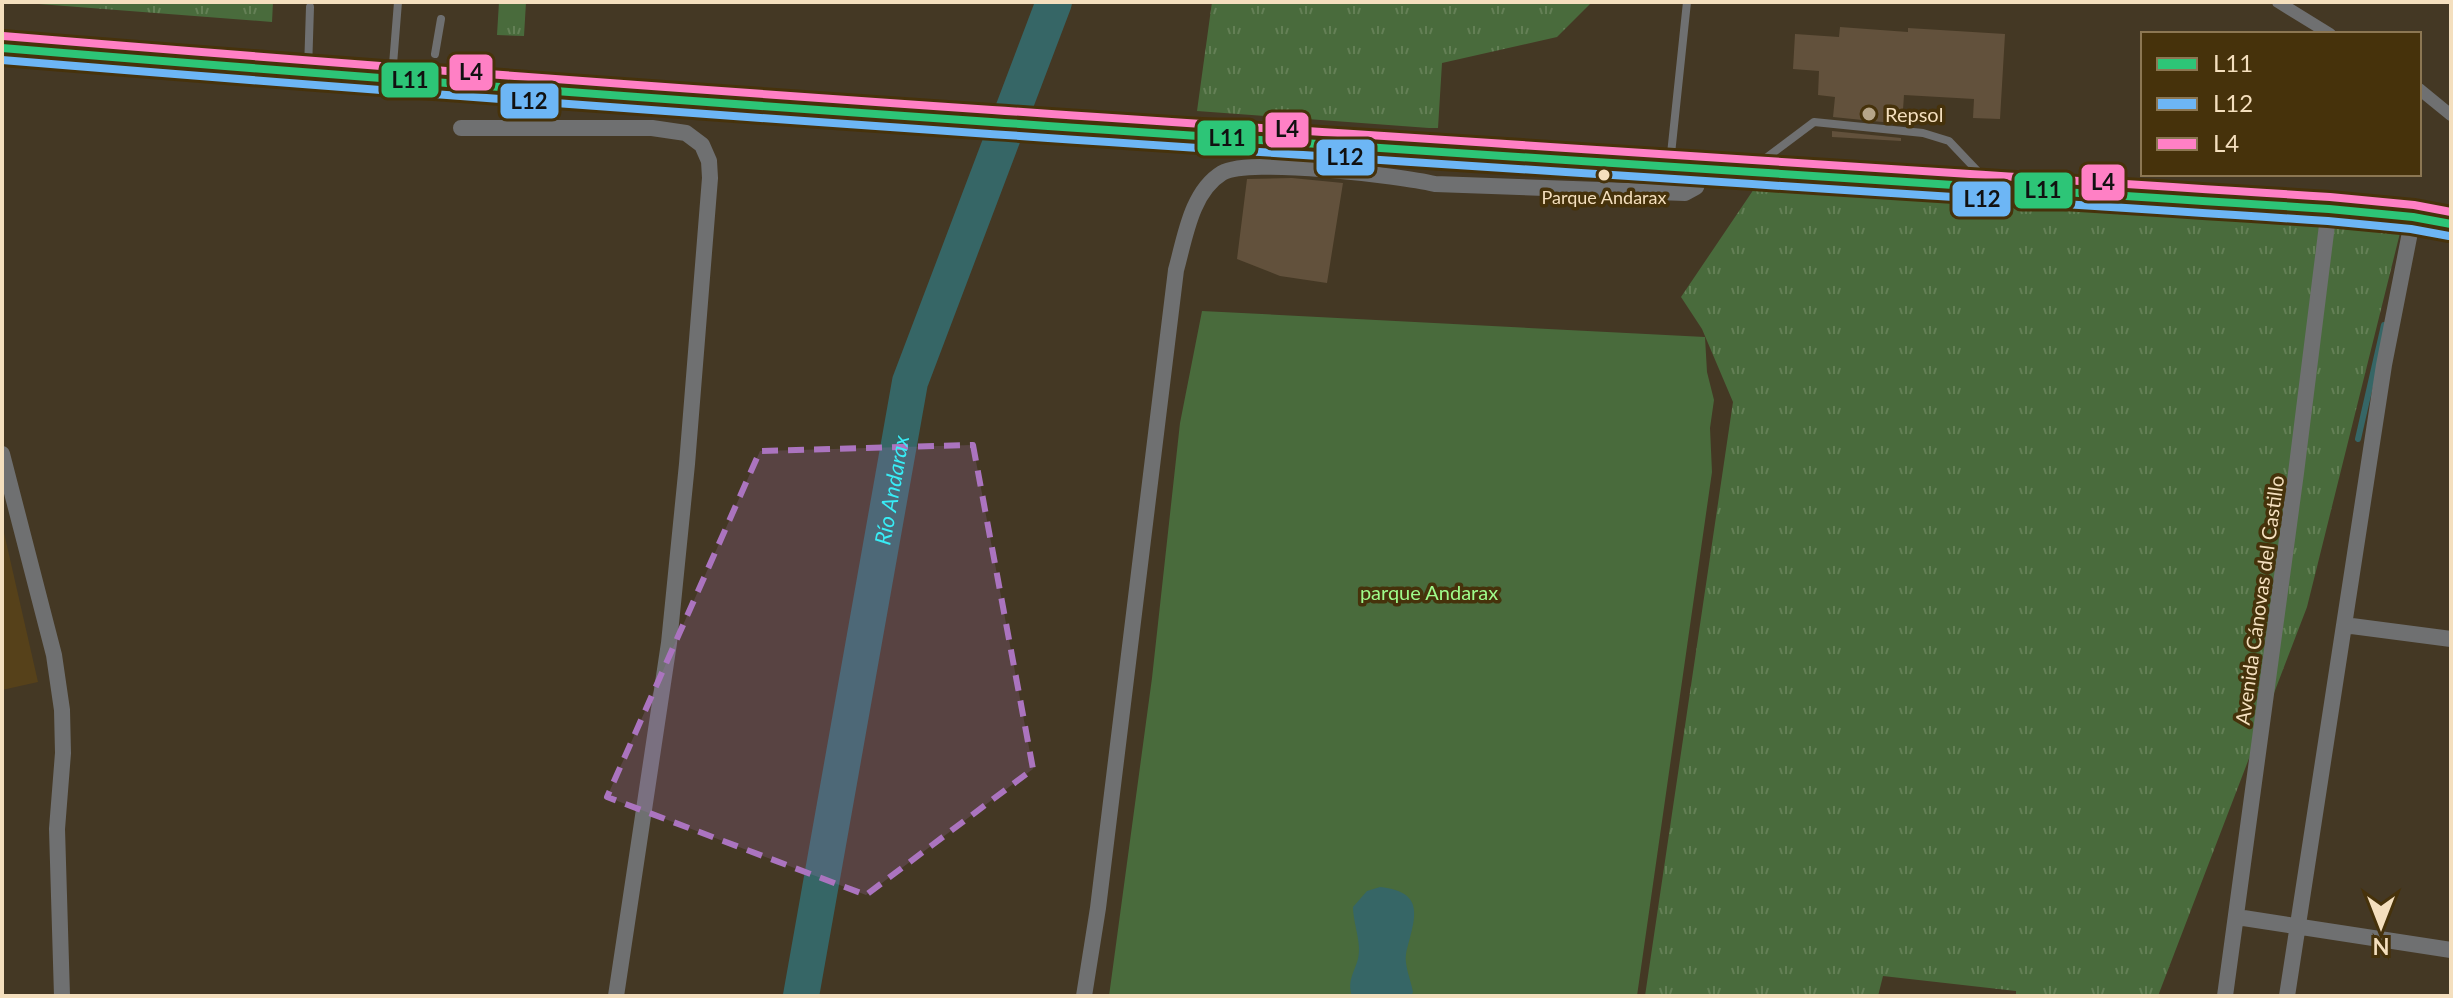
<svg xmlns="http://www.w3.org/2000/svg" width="2453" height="998" font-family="Lato,sans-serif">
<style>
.built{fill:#56411a}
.grass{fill:url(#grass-tufts)}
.green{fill:#496b3c}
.water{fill:#366666}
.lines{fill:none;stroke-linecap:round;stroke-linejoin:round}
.stream{stroke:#366666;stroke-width:6}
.river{stroke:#366666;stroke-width:36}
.building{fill:#62513c}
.service{stroke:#6f7071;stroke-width:8}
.pedestrian{stroke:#6f7071;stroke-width:12}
.minor{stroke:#6f7071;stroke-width:16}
.secondary{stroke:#727170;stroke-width:24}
.bus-1-casing{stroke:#46320b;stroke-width:14}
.bus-2-casing{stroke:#46320b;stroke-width:14}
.bus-3-casing{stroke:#46320b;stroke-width:14}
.bus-1{stroke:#2dc577;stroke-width:8}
.bus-2{stroke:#6db6f5;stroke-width:8}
.bus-3{stroke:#ff80c5;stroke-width:8}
.marked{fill:#ab74bf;fill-opacity:0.2;stroke:#ab74bf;stroke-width:6;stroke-dasharray:16 10;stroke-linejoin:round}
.poi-dot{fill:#b6a588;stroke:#46320b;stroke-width:3}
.bus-dot{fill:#f4dfbe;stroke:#46320b;stroke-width:3}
.labels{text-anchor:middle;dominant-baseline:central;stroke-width:7;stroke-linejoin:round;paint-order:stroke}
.bus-label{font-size:18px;fill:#f4dfbe;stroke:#46320b}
.poi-label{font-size:20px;fill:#f4dfbe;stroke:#46320b;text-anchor:start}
.park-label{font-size:20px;fill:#9ffb8a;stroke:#46320b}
.street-label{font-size:20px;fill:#f4dfbe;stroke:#46320b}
.water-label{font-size:22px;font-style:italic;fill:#38edf6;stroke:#46320b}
.line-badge{stroke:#46320b;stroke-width:3}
.pale-badge-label{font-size:22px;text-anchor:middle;font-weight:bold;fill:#111}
</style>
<defs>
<pattern id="grass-tufts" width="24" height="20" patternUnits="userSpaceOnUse" patternTransform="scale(2)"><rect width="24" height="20" fill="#496b3c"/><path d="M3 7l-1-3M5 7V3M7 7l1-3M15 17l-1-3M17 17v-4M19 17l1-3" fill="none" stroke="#648056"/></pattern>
</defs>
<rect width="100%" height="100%" fill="#443824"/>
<path class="built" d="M2 524 38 682 2 690Z"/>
<path class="grass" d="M13 2H273L272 22Z
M499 2H526L524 36 497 35Z
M1212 2H1592L1557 37 1442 63 1438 128H1429L1197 111Z
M1758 183 2401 229 2307 607 2158 996H2016V991L1883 976 1878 996H1645L1733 402 1702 329 1681 297Z"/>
<path class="green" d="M1202 311 1705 337 1707 372 1714 400 1710 428 1712 472 1637 996H1109L1152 678 1180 423Z"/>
<path class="water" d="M1380 887C1428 892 1414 920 1406 954 1404 964 1411 981 1413 992L1411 996H1352C1347 981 1354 973 1358 959 1362 943 1353 923 1353 907L1367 891Z"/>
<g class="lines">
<path class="stream" d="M2358 439 2384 325"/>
<path class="river" id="s1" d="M801 996 910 382 1054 2"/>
</g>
<path class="building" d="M1840 27 1908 32V28L2005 34 2000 119 1973 118 1974 99 1904 95 1902 124 1833 117 1835 97 1818 95 1819 71 1793 69 1795 34 1839 37Z
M1832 131 1901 138V141L1832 137Z
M1292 178 1343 183 1327 283 1280 276 1237 259 1247 179Z"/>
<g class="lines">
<path class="service" d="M435 54 441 19
M308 70 310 7
M392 77 398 2
M1677 162 1671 154 1687 2
M1754 167 1814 122 1923 133 1949 141 1986 180"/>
<path class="pedestrian" d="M2278 2 2330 34
M2419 89 2451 115"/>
<path class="minor" d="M461 128H652L686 133 702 145 709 161 710 178 687 464 669 643 616 996
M2 454 54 655 62 710 63 753 57 829 62 996
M2344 625 2451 639
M2237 917 2451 950
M1084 996 1098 908 1176 270C1185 238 1191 192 1222 173 1249 157 1400 176 1435 184L1685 193 1696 187 1702 170
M2225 996 2296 473 2329 209
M2287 996 2384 365 2413 217"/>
<path class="secondary" d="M2 48 424 83 1171 135 2329 209 2413 217 2451 224"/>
<defs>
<path id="bus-1" d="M2 48C777 112 1553 159 2329 209L2413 217 2451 224"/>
<path id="bus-2" d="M2 60C777 124 1552 171 2328 221L2411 229 2449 236"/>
<path id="bus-3" d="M3 36C778 100 1554 147 2330 197L2414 205 2451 212"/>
</defs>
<use href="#bus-1" class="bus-1-casing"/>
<use href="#bus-2" class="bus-2-casing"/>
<use href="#bus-3" class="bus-3-casing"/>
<use href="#bus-1" class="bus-1"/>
<use href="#bus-2" class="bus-2"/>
<use href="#bus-3" class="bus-3"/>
</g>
<path class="marked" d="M973 445 1033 769 866 895 607 797 760 451Z"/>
<circle class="poi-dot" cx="1869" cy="114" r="8"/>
<circle class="bus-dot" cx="1604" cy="175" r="7"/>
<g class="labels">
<g class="bus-label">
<text x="1604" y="197">Parque Andarax</text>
</g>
<g class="poi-label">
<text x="1885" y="114">Repsol</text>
</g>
<g class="park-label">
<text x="1429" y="592">parque Andarax</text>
</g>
<g class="street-label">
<text transform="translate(2259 600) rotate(-82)">Avenida Cánovas del Castillo</text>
</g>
<g class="water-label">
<text stroke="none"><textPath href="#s1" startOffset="514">Río Andarax</textPath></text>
</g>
</g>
<g class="line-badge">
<rect x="448" y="53" width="46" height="39" rx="8" fill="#ff80c5"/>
<rect x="380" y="61" width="60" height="38" rx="8" fill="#2dc577"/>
<rect x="499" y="82" width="61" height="38" rx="8" fill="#6db6f5"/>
<rect x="1264" y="111" width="46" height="38" rx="8" fill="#ff80c5"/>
<rect x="1196" y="119" width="61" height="38" rx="8" fill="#2dc577"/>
<rect x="1315" y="138" width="61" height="39" rx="8" fill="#6db6f5"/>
<rect x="2080" y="163" width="46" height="39" rx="8" fill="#ff80c5"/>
<rect x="2013" y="171" width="61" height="39" rx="8" fill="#2dc577"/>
<rect x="1951" y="180" width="61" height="38" rx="8" fill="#6db6f5"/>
</g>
<g class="pale-badge-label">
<text x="471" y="80">L4</text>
<text x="410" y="88">L11</text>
<text x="529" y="109">L12</text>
<text x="1287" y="137">L4</text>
<text x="1227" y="146">L11</text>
<text x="1345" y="165">L12</text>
<text x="2103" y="190">L4</text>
<text x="2043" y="198">L11</text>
<text x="1982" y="207">L12</text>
</g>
<rect width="2453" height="998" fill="none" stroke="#f4dfbe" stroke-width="8"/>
<rect x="2141" y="32" width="280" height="144" fill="#46320b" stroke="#8c7753" stroke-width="2"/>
<rect x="2157" y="58" width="40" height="12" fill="#2dc577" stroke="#8c7753" stroke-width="2"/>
<text x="2213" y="72" font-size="24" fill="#f4dfbe">L11</text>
<rect x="2157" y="98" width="40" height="12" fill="#6db6f5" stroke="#8c7753" stroke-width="2"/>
<text x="2213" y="112" font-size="24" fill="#f4dfbe">L12</text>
<rect x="2157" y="138" width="40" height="12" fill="#ff80c5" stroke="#8c7753" stroke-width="2"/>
<text x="2213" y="152" font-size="24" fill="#f4dfbe">L4</text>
<g transform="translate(2381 926) rotate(180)" stroke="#46320b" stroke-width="6" paint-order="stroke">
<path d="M0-6L14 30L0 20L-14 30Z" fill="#f4dfbe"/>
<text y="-12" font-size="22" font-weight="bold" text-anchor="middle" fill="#f4dfbe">N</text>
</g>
</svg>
